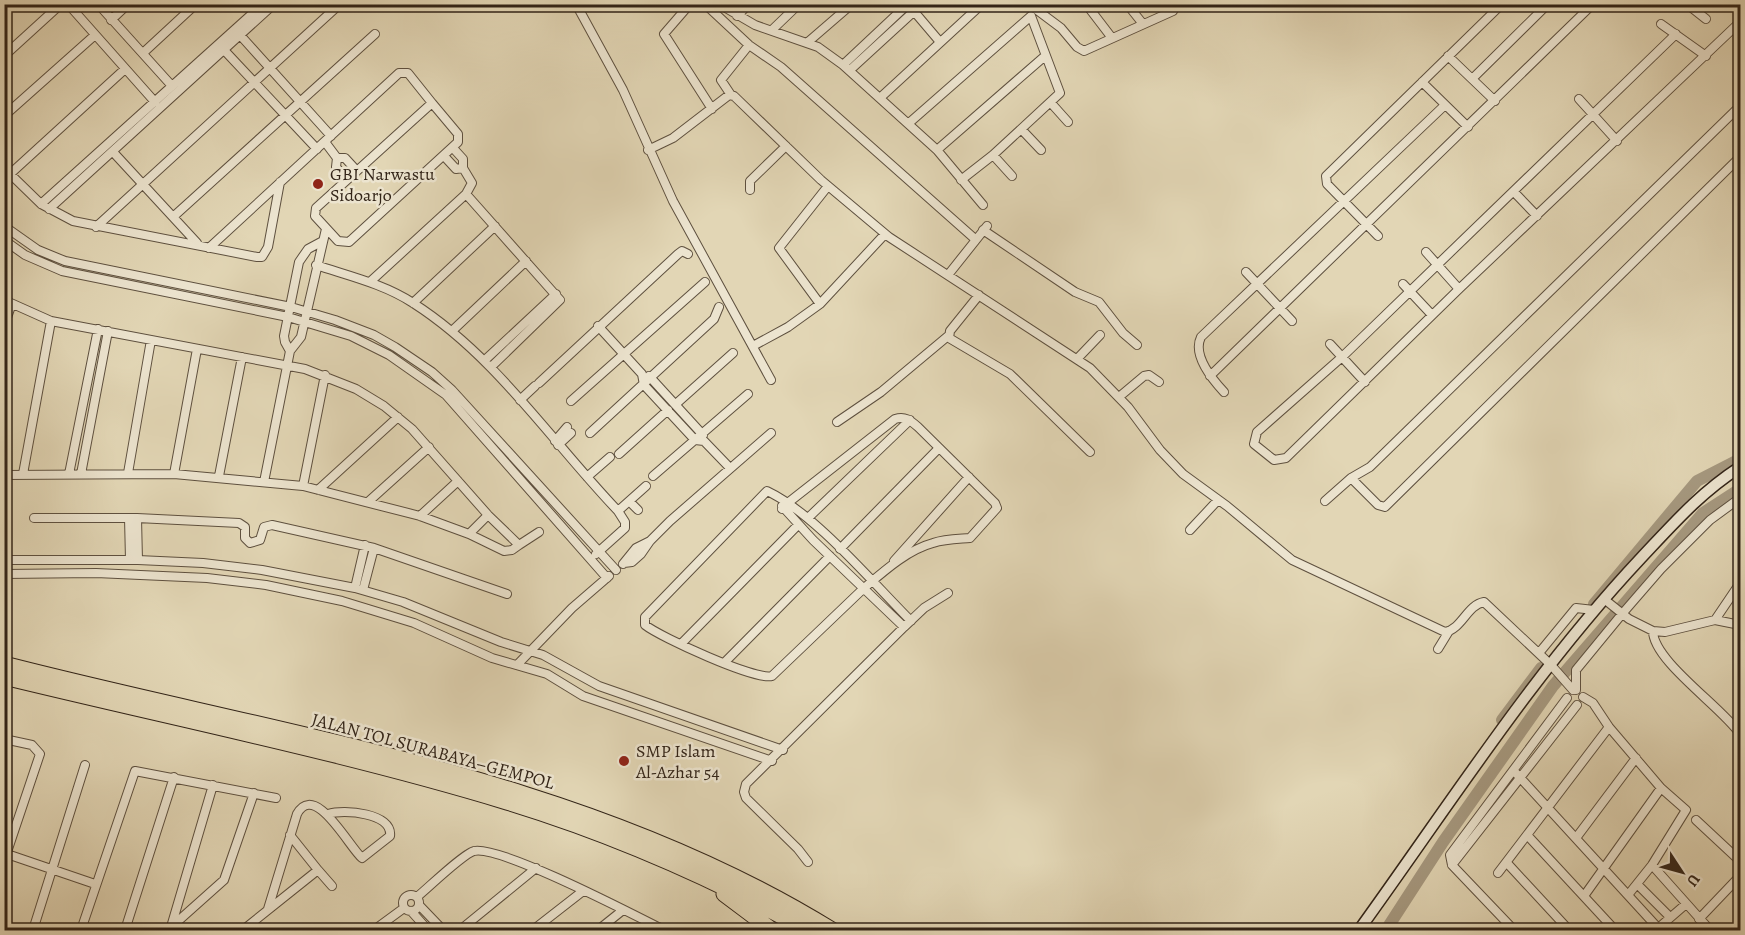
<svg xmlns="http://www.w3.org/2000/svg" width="1745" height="935" font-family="Alegreya,serif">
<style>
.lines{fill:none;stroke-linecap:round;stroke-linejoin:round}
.river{stroke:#a69980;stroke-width:12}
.street-casing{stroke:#5e503f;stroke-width:10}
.secondary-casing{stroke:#322418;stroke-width:13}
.highway-casing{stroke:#322418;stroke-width:17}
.street{stroke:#ece4cf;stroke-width:8}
.secondary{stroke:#ece4cf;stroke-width:10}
.highway{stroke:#e2d6b5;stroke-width:15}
.poi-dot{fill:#8f2418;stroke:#ece4cf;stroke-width:2}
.labels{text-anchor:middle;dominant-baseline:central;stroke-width:5;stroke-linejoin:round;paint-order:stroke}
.poi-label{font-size:18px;fill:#322418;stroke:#ece4cf;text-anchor:start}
.street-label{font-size:18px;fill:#322418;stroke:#ece4cf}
</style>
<rect width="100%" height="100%" fill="#e2d6b5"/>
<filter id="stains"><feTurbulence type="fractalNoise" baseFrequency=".00333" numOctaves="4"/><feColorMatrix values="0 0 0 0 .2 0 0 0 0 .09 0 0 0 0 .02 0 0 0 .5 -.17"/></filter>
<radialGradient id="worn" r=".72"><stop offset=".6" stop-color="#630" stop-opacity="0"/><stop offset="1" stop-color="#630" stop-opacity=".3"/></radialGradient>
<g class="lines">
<path class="river" d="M1594 604 1697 481 1740 459
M1502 720 1541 668
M1386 930 1443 842 1553 686 1703 513 1740 489"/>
<defs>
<path id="street" d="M68 4 155 102
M98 4 172 86
M576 4 623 90 673 201 771 380
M690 4 664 34 712 109
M705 4 749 45 781 67 975 239
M719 4 755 25 818 47 843 65 937 150 983 205
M1029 4 1061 28 1077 47 1084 51 1173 11 1177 4
M1086 4 1112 38
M1127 4 1143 24
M1687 4 1706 19
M912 9 940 42
M737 16 749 4
M111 20 128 4
M1661 24 1706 56
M773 29 799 4
M1676 34 1342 357 1257 432 1254 444 1274 460 1286 458 1459 289 1740 22
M240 35 331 136
M808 42 852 4
M224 50 317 149
M143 53 196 4
M4 56 61 4
M1448 56 1495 101
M843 65 908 4
M850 70 922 4
M1472 79 1548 4
M1422 82 1468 127
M731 95 721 80 749 45
M881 97 982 4
M1579 99 1617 141
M432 103 458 134V142L349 242 338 241 315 216 316 208Z
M1051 103 1068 122
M4 116 95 35
M909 123 1031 16 1060 93 993 155 961 180
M1022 130 1041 150
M325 142 337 158
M648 150 673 138 729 95 734 96 821 180 889 237 1090 368 1128 407 1160 450 1183 474 1227 506 1292 560 1445 632C1462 629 1467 605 1484 602L1551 665 1573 690
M937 150 1045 56
M113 152 197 243
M993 155 1012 176
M444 156 456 169 463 168V159L453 148
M4 168 41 204 73 221 257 257H262L268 247 280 182
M10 174 125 69
M346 179 336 167 337 158H345L356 170
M750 190V181L786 146
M1514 192 1537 216
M466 194 560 300 491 367
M41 204 263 4
M49 209 274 4
M173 217 375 34
M4 226 38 250 65 261 291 307 335 320 374 335 395 347 432 372 452 390 616 570
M96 227 340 4
M983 230 1075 292 1099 302 1123 333 1137 345
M1378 236 1327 184 1326 176 1502 4
M4 240 25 255 62 271 288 317 351 336 389 355 446 395 607 578
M321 242 308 249 299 262 284 336 285 342 290 351 301 337 326 229
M209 248 399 73H408L432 103
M1426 252 1459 289
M316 265C349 276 384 284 413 303 496 356 551 441 618 511L646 486
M1246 272 1292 321
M948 275 987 226
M371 281 466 194 472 183 463 168
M1403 284 1432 315
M979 295 950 331 949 338 1010 374 1090 452
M4 300 51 321 305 369 356 389 384 406 412 429 488 515 519 545 512 550 504 551 469 534 420 516 303 486 174 474 4 475
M413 303 495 226
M820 304 779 248 828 186
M4 326 11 306
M598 326 642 374 644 385 695 440 704 441 730 468
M452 331 526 261
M1330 344 1365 382
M753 346 788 327 820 304 885 234
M1077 359 1100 335
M485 360 556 294
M649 376 703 435
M1210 376 1593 4
M539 383 678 254 682 251 688 254
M1224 392C1212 379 1192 355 1201 337L1445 105
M1119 397 1144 376 1149 375 1159 382
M520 400 535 386
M571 401 705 282
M677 403 733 353
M837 422 881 392 948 336
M590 433 714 319 719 307
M555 441 567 427
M558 445 571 433
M619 454 668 410
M128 473 151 340
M23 474 51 321
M69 474 98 329
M81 474 108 331
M174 474 197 349
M219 476 242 357
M653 476 748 394
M587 477 610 457
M1351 478 1378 505 1385 507 1740 157
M264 482 290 351
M303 486 325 375
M318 490 398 417
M1325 501 1351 478 1370 467 1740 106
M368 502 429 447
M630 502 638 510
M782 506 813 540 904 627
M782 509 789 502 895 419C905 416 910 420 918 427L995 503 997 508 970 538C958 539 945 539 933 543 907 550 883 572 863 589L772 676C756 681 660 637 645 625V617L767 491C814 513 872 582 911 621
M420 516 458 481
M34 518H137L239 523 245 527V538L250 543 260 540 264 527 272 525 374 548 507 594
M129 518 130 560
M137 518 138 560
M808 518 910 420
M1190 530 1218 500
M469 534 488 515
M519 545 539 532
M840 549 939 448
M596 554 625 528V522L618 511
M4 560H138L203 563 262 570 355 588 403 602 501 642 543 655 599 686 783 750
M894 561 969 477
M624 563 632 562 641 554 650 541 670 521 771 433
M623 564 636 548 650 541
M4 574 96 573 207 578 266 585 342 601 414 623 492 658 547 674 583 696 772 761
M355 588 365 545
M363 590 374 548
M1604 599 1629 619 1653 631 1665 632 1715 620 1740 625
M1715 620 1740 583
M1653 631C1653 661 1723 708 1740 734
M681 644 798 525
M1438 649 1449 631
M1539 653 1576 608 1594 610
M724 663 830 556
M517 665 572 608 609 576
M1576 690V670L1622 614 1661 569 1710 520 1740 498
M1583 697 1593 703 1609 727 1661 788 1686 810 1652 865 1628 895
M4 739 32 745 40 754 4 861
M1514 771 1658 928
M1696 820 1740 861
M1528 836 1615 930
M1576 838 1636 758
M7 854 95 884
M808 862 798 849 746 798 744 792 746 784 904 627 924 608 948 593
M1507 863 1569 930
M1452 865 1577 705
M1652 865 1710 930
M318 870 332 886
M1498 873 1609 727
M1637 884 1670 917
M403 903a8 8 0 1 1 16 0a8 8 0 1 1-16 0Z
M1584 896 1661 788
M417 897C428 888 463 854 474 851 500 845 634 915 664 930
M419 905 443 930
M268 909 297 814C315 781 349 847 362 858L390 836C393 813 344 809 328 814
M411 911 428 930
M1699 919 1740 876
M171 927 213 785
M33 930 85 765
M81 930 135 771 276 798
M125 930 174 777
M168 930 224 880 254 793
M243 930 318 870 290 835
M374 930 404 908
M460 930 536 868
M533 930 583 891
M598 930 623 910
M1514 930 1452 865 1450 855 1567 698
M1656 930 1686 904"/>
<path id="secondary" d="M1359 930C1450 804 1534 672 1641 558 1674 523 1700 493 1740 467"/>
<path id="highway" d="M4 664C283 736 583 776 832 930
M4 677C172 718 342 752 507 802 612 834 712 878 807 930
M724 894 772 930"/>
</defs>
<use href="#street" class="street-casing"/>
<use href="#secondary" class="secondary-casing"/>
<use href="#highway" class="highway-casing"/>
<use href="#street" class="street"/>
<use href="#secondary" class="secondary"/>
<use href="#highway" class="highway"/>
</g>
<g class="poi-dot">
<circle cx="318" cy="184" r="6"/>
<circle cx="624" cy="761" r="6"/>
</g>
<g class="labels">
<g class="poi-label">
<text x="330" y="174">GBI Narwastu<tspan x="330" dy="21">Sidoarjo</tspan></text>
<text x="636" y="751">SMP Islam<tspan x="636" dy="21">Al-Azhar 54</tspan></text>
</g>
<g class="street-label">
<text transform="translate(433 751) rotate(15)">JALAN TOL SURABAYA–GEMPOL</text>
</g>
</g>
<rect width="1745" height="935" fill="none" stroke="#e2d6b5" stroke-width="24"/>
<rect x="6" y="6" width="1733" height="923" fill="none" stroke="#322418" stroke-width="3"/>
<rect x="12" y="12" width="1721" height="911" fill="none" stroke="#322418" stroke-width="1.5"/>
<g transform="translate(1682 872) rotate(126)" stroke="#ece4cf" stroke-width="4.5" paint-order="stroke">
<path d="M0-4.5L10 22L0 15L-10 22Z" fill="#322418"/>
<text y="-9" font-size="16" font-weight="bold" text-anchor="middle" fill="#322418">U</text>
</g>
<rect width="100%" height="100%" filter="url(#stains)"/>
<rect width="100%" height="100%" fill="url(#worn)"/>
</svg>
